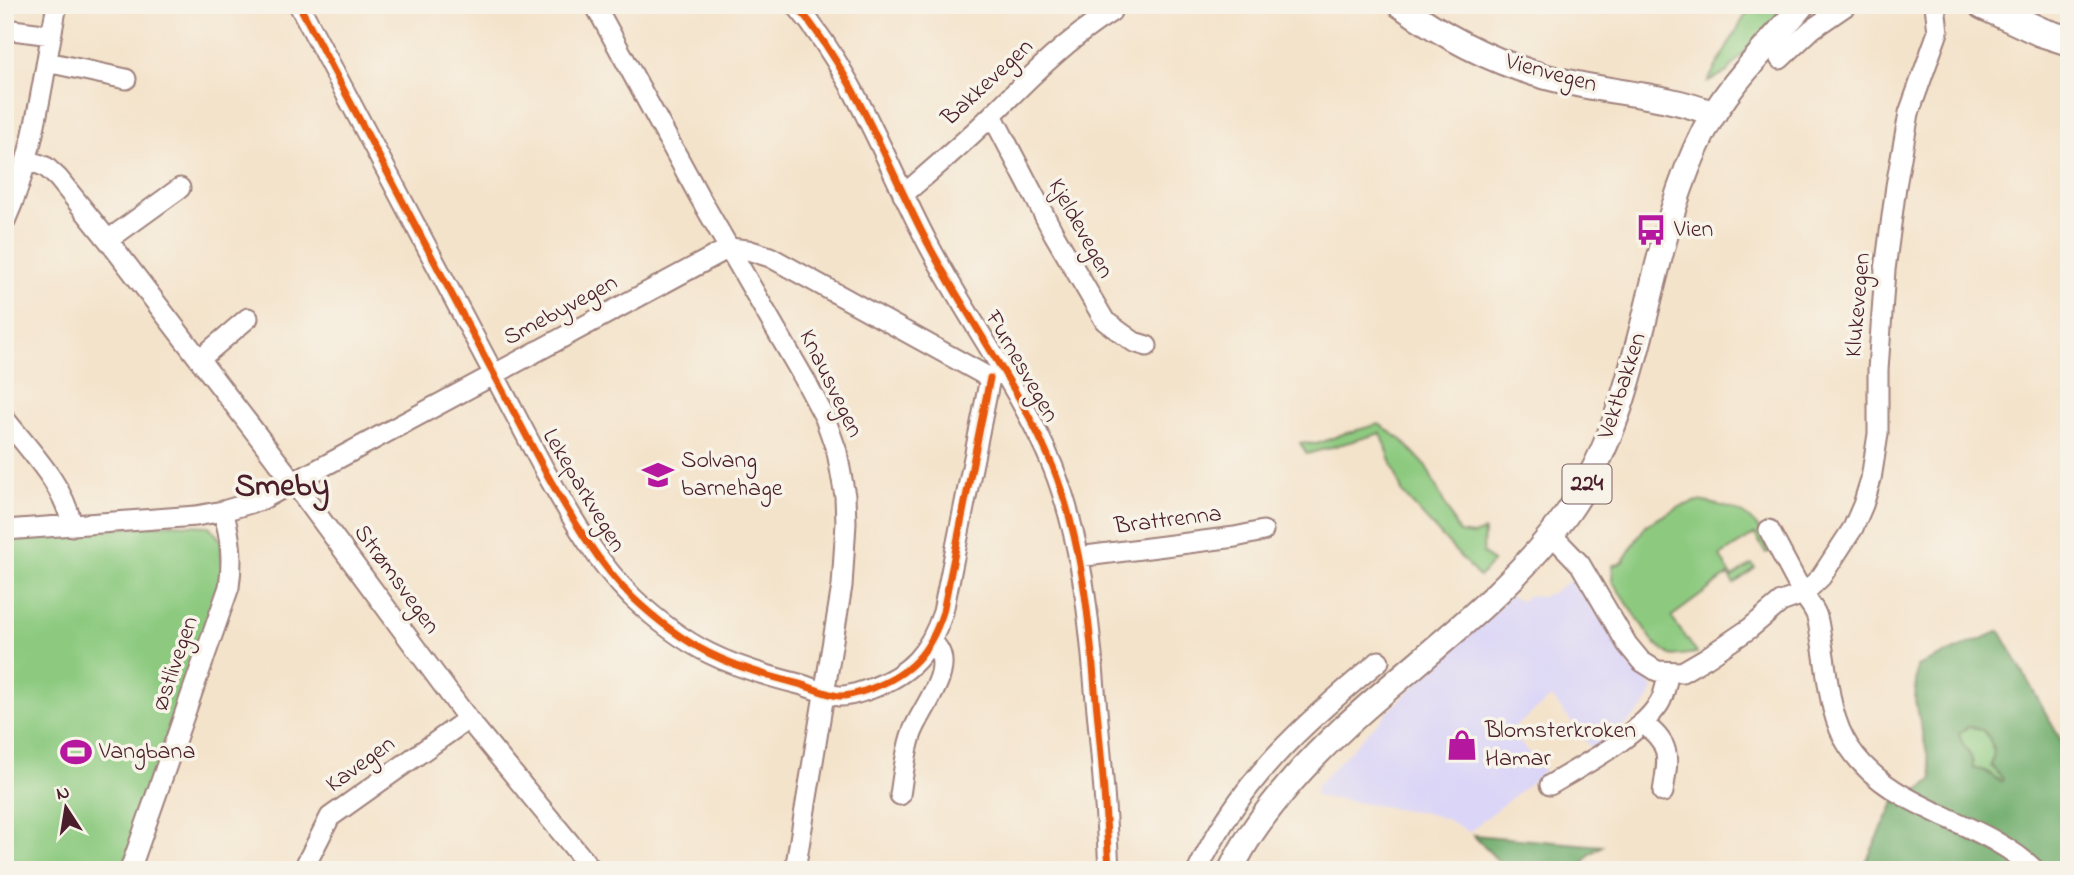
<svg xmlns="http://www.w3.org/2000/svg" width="2074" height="875" font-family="'Indie Flower',sans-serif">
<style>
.built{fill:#dbd6f7}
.green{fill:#8dca80;stroke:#6c7456;stroke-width:2}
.forest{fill:#72ae6e;stroke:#5e664c;stroke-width:2;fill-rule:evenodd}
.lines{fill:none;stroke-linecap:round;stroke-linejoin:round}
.minor-casing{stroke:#9f817b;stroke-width:23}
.major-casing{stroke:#9f817b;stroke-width:28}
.highway-casing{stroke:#9f817b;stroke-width:32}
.minor{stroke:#fff;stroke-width:19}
.major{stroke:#fff;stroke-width:24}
.highway{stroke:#fff;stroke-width:28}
.cycleway-casing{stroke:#f7f3e8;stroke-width:11}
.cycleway{stroke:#e8590c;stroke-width:7}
.labels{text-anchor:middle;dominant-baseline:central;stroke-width:7;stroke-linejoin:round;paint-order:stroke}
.shield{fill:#f7f3e8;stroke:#7e5f64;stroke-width:2}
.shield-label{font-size:23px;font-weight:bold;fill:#4a1f2b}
.street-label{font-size:24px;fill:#4a1f2b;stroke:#f7f3e8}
.poi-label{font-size:24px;fill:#4a1f2b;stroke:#f7f3e8;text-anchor:start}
.district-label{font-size:32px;font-weight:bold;fill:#4a1f2b;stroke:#f7f3e8}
</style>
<rect width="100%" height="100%" fill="#f7f3e8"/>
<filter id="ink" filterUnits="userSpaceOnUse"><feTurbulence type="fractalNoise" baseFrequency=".0143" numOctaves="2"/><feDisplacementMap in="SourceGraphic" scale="14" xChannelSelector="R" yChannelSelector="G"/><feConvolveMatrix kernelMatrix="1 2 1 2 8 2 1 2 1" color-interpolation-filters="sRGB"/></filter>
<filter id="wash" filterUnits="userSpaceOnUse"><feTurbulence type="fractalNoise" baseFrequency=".00686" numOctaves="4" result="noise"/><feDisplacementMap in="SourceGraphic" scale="28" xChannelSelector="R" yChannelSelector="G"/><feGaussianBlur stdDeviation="1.57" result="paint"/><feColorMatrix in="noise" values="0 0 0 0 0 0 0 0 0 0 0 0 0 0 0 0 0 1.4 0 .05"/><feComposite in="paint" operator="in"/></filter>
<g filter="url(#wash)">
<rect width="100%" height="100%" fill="#f4e3cb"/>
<path class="built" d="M1577 575 1630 666 1646 676 1653 689 1645 707 1594 752 1552 697 1510 731 1545 771 1469 832 1446 819 1426 813 1315 796 1316 786 1370 730 1445 656 1510 596 1521 601 1529 595 1539 597 1552 593Z"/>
<path class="green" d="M1751 5H1786L1726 73 1708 81Z
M1379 424 1403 441 1426 466 1459 533 1473 535 1484 531 1483 553 1493 562 1479 577 1403 494 1381 433 1307 454 1300 443 1317 444 1343 434Z
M1698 501C1739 508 1752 513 1773 550L1766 553 1755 534 1720 556 1732 577 1752 564 1755 568 1734 584 1728 575 1671 617 1697 653 1672 656 1655 644 1612 581 1613 565 1619 564 1623 561 1646 525 1679 507Z
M173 524 209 526 221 540 223 573 123 870H5V537Z
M1968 727C1990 726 1997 748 1991 766L2004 780 2000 782 1987 772 1973 767C1974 754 1960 746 1959 733Z"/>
<path class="forest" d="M2000 631 2069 755V870H2042L1912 795 1933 779 1915 701 1917 666ZM1968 727C1990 726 1997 748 1991 766L2003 779 2001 782 1987 772 1973 767C1974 754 1960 746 1959 733Z
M1896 799 1932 816 2026 870H1862Z
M1473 835 1602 846 1590 854 1578 870H1507Z"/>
</g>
<g filter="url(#ink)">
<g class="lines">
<defs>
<path id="minor" d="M299 5 545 471C571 516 595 560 632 597 687 649 727 666 799 684 810 687 828 695 839 696 849 697 861 692 870 689 911 674 930 652 943 612L990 378
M595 5 699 196 805 380 825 418 837 452 845 496 846 523 842 586 795 870
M796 5C853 72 884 158 924 236 964 315 1019 385 1053 467 1081 538 1089 615 1095 690 1101 750 1106 810 1109 870
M5 29 51 35
M1780 59 1812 29 1847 5
M47 62 126 79
M992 115 1054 234 1105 321 1134 342 1147 346
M28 160 46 167 58 178 108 240 294 483 468 719 592 870
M903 195C933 169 964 143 992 115 1029 78 1066 40 1111 12
M5 221C36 152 42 79 57 5
M108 240 180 188
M201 358 248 318
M5 419C30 451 65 486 72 526
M5 530 196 516 223 511 261 500 729 248 748 250 770 257 990 378 1004 369
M1769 530 1803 594 1821 577 1853 528 1863 505 1871 479 1878 434V370L1885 270 1896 186 1909 113 1938 32 1935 5
M1551 534 1580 564 1627 644 1641 661 1657 671 1682 672 1706 658 1749 629 1781 602 1803 594C1807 600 1812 606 1815 612 1819 619 1819 630 1821 638 1828 674 1828 715 1849 747 1892 812 1981 818 2035 870
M1078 557 1235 537 1263 531
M1642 723C1673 744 1668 759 1663 792
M1550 785C1585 764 1636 738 1659 704 1665 695 1666 682 1669 672
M900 795C903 776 905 755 911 736 919 709 961 667 932 642
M307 862 330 817 468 719
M130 870 229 587C233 560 231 538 223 511
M1198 870C1240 780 1304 723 1379 661"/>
<path id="major" d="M1400 5C1453 43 1513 72 1577 84 1624 94 1669 96 1714 114
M1231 870C1243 843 1262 817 1281 794 1366 689 1491 622 1569 511 1648 398 1643 252 1704 131 1729 83 1768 47 1802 5"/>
<path id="highway" d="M1983 5 2041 32 2069 41"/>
</defs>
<use href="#minor" class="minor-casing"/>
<use href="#major" class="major-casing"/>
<use href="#highway" class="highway-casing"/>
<use href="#minor" class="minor"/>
<use href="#major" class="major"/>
<use href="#highway" class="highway"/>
<defs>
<path id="cycleway" d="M299 5 545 471C571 516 595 560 632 597 687 649 727 666 799 684 810 687 828 695 839 696 849 697 861 692 870 689 911 674 930 652 943 612L990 378
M796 5C853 72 884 158 924 236 964 315 1019 385 1053 467 1081 538 1089 615 1095 690 1101 750 1106 810 1109 870"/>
</defs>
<use href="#cycleway" class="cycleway-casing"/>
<use href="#cycleway" class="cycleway"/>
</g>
</g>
<defs>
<symbol id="bus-bare" viewBox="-9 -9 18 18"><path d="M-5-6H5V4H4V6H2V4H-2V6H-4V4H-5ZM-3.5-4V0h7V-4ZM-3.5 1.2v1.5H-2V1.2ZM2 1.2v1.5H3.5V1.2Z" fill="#b5179e" stroke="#f7f3e8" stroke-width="2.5" paint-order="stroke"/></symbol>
<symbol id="school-bare" viewBox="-9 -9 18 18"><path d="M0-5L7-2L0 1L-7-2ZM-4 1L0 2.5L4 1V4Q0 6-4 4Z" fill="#b5179e" stroke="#f7f3e8" stroke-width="2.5" paint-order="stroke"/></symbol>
<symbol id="shop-bare" viewBox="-9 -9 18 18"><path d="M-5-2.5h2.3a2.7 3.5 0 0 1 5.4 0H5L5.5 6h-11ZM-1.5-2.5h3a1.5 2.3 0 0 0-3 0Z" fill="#b5179e" stroke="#f7f3e8" stroke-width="2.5" paint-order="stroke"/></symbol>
<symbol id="stadium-bare" viewBox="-9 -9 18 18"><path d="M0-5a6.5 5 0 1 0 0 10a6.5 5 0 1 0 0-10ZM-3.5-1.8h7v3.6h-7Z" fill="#b5179e" stroke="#f7f3e8" stroke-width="2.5" paint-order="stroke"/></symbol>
</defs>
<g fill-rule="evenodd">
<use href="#bus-bare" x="1629" y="208" width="44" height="44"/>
<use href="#school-bare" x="636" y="453" width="44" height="44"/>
<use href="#shop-bare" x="1440" y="723" width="44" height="44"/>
<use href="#stadium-bare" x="54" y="730" width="44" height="44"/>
</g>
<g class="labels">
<rect class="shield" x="1562.5" y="464.5" width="49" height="39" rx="5"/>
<g class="shield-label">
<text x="1587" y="484">224</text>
</g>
<g class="street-label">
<text transform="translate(1551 74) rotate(15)">Vienvegen</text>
<text transform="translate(988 83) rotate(-43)">Bakkevegen</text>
<text transform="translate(1080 229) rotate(61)">Kjeldevegen</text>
<text transform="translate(1859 305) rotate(-85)">Klukevegen</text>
<text transform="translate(561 311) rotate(-28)">Smebyvegen</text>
<text transform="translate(1021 367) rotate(60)">Furnesvegen</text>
<text transform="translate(830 384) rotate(64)">Knausvegen</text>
<text transform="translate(1623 386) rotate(-72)">Vektbakken</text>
<text transform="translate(583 491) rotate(59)">Lekeparkvegen</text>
<text transform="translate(1168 521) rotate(-7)">Brattrenna</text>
<text transform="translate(396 580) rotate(54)">Strømsvegen</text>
<text transform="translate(176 664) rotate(-71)">Østlivegen</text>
<text transform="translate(361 765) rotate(-36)">Kavegen</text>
</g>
<g class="poi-label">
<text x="1674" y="230">Vien</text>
<text x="681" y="461">Solvang<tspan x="681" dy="28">barnehage</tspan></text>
<text x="1485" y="731">Blomsterkroken<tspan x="1485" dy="28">Hamar</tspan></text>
<text x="99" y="752">Vangbana</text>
</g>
<g class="district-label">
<text x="282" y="487">Smeby</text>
</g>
</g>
<rect width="2074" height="875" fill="none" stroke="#f7f3e8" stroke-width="28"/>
<g transform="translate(66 808) rotate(348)" stroke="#f7f3e8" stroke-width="5" paint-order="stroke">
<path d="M0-5L12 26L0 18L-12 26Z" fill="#4a1f2b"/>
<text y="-10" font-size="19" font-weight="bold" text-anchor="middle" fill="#4a1f2b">N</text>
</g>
</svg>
